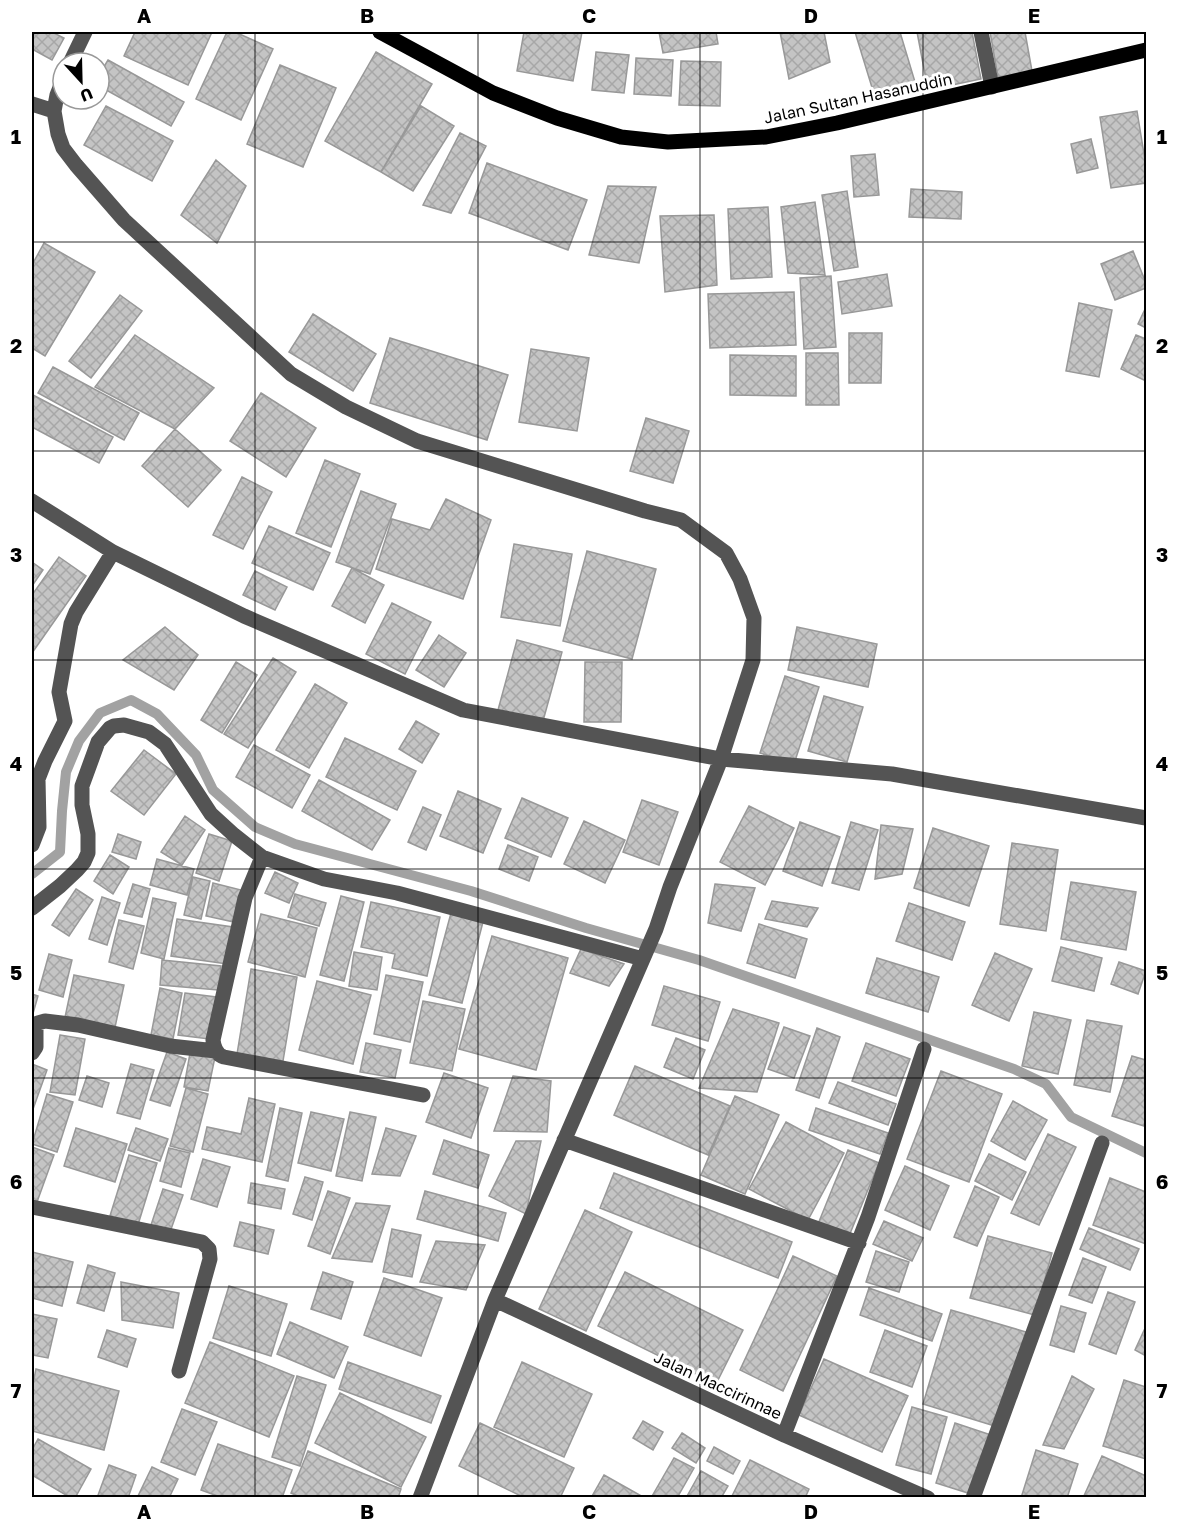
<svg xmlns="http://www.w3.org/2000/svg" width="1178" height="1529" font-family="'Golos Text',sans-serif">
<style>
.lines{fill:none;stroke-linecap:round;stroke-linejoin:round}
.stream{stroke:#a2a2a2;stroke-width:10}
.building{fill:url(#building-cross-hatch);stroke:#989898;stroke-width:1.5}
.minor{stroke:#545454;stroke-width:15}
.major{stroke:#000;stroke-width:15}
.grid{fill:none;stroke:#000;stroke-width:1.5;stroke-opacity:0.55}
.labels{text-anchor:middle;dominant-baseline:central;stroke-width:6;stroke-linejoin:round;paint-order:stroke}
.street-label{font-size:16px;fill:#000;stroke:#fff}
.neatline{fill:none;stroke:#000;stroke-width:2}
.grid-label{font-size:20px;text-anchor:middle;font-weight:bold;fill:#000}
</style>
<defs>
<pattern id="building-cross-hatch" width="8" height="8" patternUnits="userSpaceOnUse" patternTransform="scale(1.5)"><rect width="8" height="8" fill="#c4c4c4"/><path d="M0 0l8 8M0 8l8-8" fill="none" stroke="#a7a7a7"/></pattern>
</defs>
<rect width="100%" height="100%" fill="#fff"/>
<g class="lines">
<path class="stream" d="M32 874 60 852 62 811 66 772 79 741 100 713 131 700 157 714 196 755 213 790 255 827 295 844 471 891 586 928 699 960 1014 1069 1046 1084 1071 1117 1146 1153"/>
</g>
<path class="building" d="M32 32H52L64 38 52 60 32 49Z
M135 32H212L188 85 124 56Z
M227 32H235L273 49 241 120 196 99Z
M524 32H582L573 81 517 71Z
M659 32H716L718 44 663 53Z
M780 32H824L830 62 789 79Z
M855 32H900L915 82 874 94Z
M917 32H972L981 79 928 90Z
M990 32H1025L1032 71 998 77Z
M376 52 432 84 381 172 325 141Z
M596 52 629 55 624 93 592 90Z
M636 58 673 60 671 96 634 94Z
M108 60 184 102 171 126 99 86V75Z
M681 61 721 62 720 106 679 105Z
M280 65 336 88 303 167 247 144Z
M106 106 173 141 152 181 84 145Z
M421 106 454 126 413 191 381 172Z
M1137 111 1146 166V183L1111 188 1100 117Z
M460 133 486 146 451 213 423 205Z
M1091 139 1098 168 1077 173 1071 144Z
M875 154 879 195 854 197 851 156Z
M216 160 246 186 217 243 181 215Z
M487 163 587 200 568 250 469 213Z
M608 186 656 187 639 263 589 255Z
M911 189 962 192 961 219 909 217Z
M847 191 858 267 834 271 822 195Z
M815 202 825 275 788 273 781 207Z
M768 207 772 277 731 279 728 209Z
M714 215 717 285 665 292 660 216Z
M44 243 95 272 45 356 32 348V265Z
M1133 251 1146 283V288L1115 300 1101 264Z
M887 274 892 306 842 314 838 282Z
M831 276 836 347 804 349 800 278Z
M794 292 796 345 710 348 708 294Z
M120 295 142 311 91 378 69 361Z
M1079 303 1112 310 1099 377 1066 371Z
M1146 307V328L1138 324Z
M313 314 376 354 353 391 289 352Z
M849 333H882L881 383H849Z
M135 335 214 388 175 429 95 387Z
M1136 335 1146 339V381L1121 369Z
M390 338 508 375 487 440 370 403Z
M531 349 589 358 577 431 519 422Z
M806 353H838L839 405H806Z
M730 355 796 356V396L730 395Z
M53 367 139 413 124 440 38 393Z
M261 393 316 428 286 477 230 441Z
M33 395 113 437 99 463 32 427V397Z
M646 418 689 431 673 483 630 471Z
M175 429 221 470 188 507 142 466Z
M325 460 360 474 331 547 296 533Z
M242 477 272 492 243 549 213 535Z
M361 491 396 504 370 574 336 562Z
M446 499 491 520 463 599 376 569 392 519 430 530Z
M269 526 330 553 313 590 252 563Z
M514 544 572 554 560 626 501 617Z
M587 551 656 569 632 659 563 641Z
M59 557 86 576 32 653V595Z
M32 562 43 570 32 586Z
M352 568 384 585 365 623 332 606Z
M255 571 287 587 275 610 243 595Z
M392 603 431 622 405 674 366 654Z
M165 627 198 655 174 690 123 660Z
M797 627 877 644 868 687 788 670Z
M439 635 466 653 444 687 416 670Z
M517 640 562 652 543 721 498 710Z
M273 658 296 672 248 748 224 734Z
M236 662 257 675 222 733 201 720Z
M585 662H622L621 722H584Z
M785 676 819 687 794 764 760 753Z
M315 684 347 703 309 768 276 750Z
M824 696 863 707 847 762 808 751Z
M416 721 439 734 422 763 399 749Z
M345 738 416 771 397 810 326 777Z
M254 745 310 775 292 808 236 777Z
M144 750 176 774 144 815 111 791Z
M319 780 390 820 372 850 302 811Z
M458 791 501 809 483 853 440 836Z
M522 798 568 818 551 857 505 838Z
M642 800 678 812 659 865 623 852Z
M749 806 794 828 765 885 720 862Z
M423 807 441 815 426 850 408 842Z
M185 816 205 830 182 865 161 852Z
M584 821 625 840 605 883 564 864Z
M800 822 840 837 822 886 783 871Z
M851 822 878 830 859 890 832 883Z
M881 825 913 829 902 874 875 879Z
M933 828 989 846 969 906 914 888Z
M118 834 141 842 136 859 112 852Z
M209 834 232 841 219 881 196 873Z
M1012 843 1058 850 1046 931 1000 924Z
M508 845 538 857 529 881 499 869Z
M110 855 129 867 113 894 94 881Z
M157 859 194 869 187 895 150 885Z
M275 872 298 883 289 903 265 893Z
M193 877 210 881 201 919 184 915Z
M1071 882 1136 892 1126 950 1061 939Z
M213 883 241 890 234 922 206 916Z
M133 884 150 889 142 917 124 913Z
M715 884 755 888 741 931 708 923Z
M76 889 93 900 69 936 52 925Z
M295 894 326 903 319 926 288 917Z
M341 896 364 902 344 981 320 975Z
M102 897 120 903 107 945 89 939Z
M153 898 176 903 164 959 141 953Z
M772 901 818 908 807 927 765 919Z
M371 902 440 917 427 976 392 968 395 954 361 947Z
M909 903 965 922 952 960 896 941Z
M451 913 483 922 462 1003 429 995Z
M261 914 317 928 305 977 248 962Z
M177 919 233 927 227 964 171 956Z
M119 920 144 926 133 969 109 962Z
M759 924 807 939 795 978 747 963Z
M492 936 568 958 536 1070 459 1049Z
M1061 947 1102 958 1094 991 1052 981Z
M581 949 624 964 609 986 570 973Z
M354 952 382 957 377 990 349 986Z
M995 953 1032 969 1009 1021 972 1005Z
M49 954 72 960 63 997 39 990Z
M877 958 939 977 928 1012 866 993Z
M162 960 221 966 218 990 160 985Z
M1119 962 1146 971 1138 994 1111 984Z
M251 969 297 977 283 1061 237 1054Z
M74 975 124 985 114 1032 64 1022Z
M386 975 423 982 410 1042 374 1034Z
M317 981 371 995 353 1064 299 1050Z
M664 986 720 1002 708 1041 652 1025Z
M160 988 182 993 173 1039 151 1035Z
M185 993 216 997 209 1039 178 1035Z
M32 994 38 996 32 1017Z
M423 1001 465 1009 452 1071 410 1063Z
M733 1009 779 1023 757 1092 699 1088Z
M1034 1012 1071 1020 1058 1074 1022 1066Z
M1087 1020 1122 1026 1110 1092 1074 1085Z
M784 1027 810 1036 794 1078 768 1069Z
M817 1028 840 1037 819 1098 796 1090Z
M60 1035 85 1039 75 1095 50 1092Z
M676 1038 705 1050 693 1079 664 1067Z
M366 1043 401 1050 395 1078 360 1072Z
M866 1043 910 1059 896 1096 852 1081Z
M167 1052 186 1059 170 1106 150 1100Z
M190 1053 215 1057 208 1091 184 1087Z
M1132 1056 1146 1060V1119L1144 1126 1112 1116Z
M32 1064 47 1070 32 1112Z
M131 1064 154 1070 140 1119 117 1113Z
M635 1066 730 1106 708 1155 614 1115Z
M941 1071 1002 1094 969 1182 907 1159Z
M444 1073 488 1088 471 1138 426 1122Z
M87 1076 109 1083 102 1107 79 1100Z
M513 1076 551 1081 547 1132 494 1131Z
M838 1082 896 1104 888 1125 829 1103Z
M186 1088 208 1094 193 1152 170 1146Z
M47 1094 73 1102 57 1152 32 1144Z
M735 1096 779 1115 745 1194 701 1175Z
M249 1098 275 1104 262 1162 202 1149 207 1127 241 1134Z
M1013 1101 1047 1120 1025 1160 991 1141Z
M280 1108 302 1113 288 1181 266 1176Z
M816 1108 888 1133 880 1154 809 1130Z
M311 1112 344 1119 331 1171 298 1163Z
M350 1112 376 1117 362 1181 336 1176Z
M786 1122 844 1153 808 1220 749 1189Z
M76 1128 127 1144 115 1182 64 1166Z
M136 1128 168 1139 160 1161 128 1150Z
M386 1128 416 1136 400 1176 372 1174Z
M1048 1134 1076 1147 1039 1225 1011 1213Z
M444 1140 489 1155 478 1188 433 1174Z
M516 1141H541L526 1214 489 1196Z
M32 1147 54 1155 37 1202 32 1200Z
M169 1148 190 1153 181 1187 160 1181Z
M848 1150 879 1163 849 1236 818 1224Z
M989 1154 1026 1172 1012 1200 975 1181Z
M129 1155 157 1163 137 1228 109 1219Z
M203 1159 230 1167 217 1207 191 1199Z
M905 1166 949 1186 930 1230 885 1210Z
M614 1173 792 1242 778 1278 600 1208Z
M305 1177 323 1182 312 1220 293 1214Z
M1110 1178 1146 1192V1244L1093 1225Z
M251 1183 285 1189 281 1209 248 1203Z
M975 1186 999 1197 977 1246 954 1237Z
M163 1189 183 1195 169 1235 150 1228Z
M328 1191 350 1198 330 1254 308 1246Z
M425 1191 506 1213 498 1241 417 1219Z
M356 1203 390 1206 372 1262 332 1258Z
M585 1210 632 1232 586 1331 539 1309Z
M884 1221 923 1238 912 1261 873 1244Z
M240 1222 274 1230 268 1254 234 1246Z
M1089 1228 1139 1249 1130 1270 1080 1249Z
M392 1229 421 1235 412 1277 383 1272Z
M988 1236 1052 1253 1035 1315 970 1298Z
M436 1241 485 1245 466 1290 420 1282Z
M876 1251 909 1262 899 1292 866 1282Z
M32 1252 73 1262 62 1306 32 1298Z
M793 1256 837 1276 783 1391 740 1370Z
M1083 1258 1106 1267 1092 1303 1069 1295Z
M88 1265 115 1273 104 1311 77 1303Z
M323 1272 353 1282 341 1319 311 1309Z
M625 1272 743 1330 716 1384 598 1326Z
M384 1278 442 1298 421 1356 364 1335Z
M121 1282 179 1293 173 1328 122 1320Z
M229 1286 287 1304 271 1356 213 1338Z
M869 1288 942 1314 932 1341 860 1315Z
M1108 1292 1135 1302 1116 1354 1089 1344Z
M1061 1306 1086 1313 1074 1352 1050 1345Z
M951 1310 1026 1332 998 1427 923 1404Z
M32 1314 57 1319 48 1358 32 1355Z
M290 1322 348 1347 334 1378 277 1354Z
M1146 1326V1356L1135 1350Z
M107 1330 136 1339 127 1367 98 1357Z
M885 1330 927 1346 912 1387 870 1372Z
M210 1342 294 1376 269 1437 185 1403Z
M824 1359 908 1396 882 1452 799 1415Z
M348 1362 441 1396 431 1423 339 1389Z
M522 1362 592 1394 564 1457 494 1427Z
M36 1369 119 1391 104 1450 32 1431V1388Z
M297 1376 326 1385 300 1466 272 1457Z
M1072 1376 1094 1389 1064 1449 1043 1445Z
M1124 1380 1146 1387V1459L1103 1446Z
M340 1393 426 1437 401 1487 315 1443Z
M912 1407 947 1417 931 1474 896 1465Z
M182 1409 217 1422 195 1475 161 1462Z
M643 1421 663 1432 653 1450 633 1438Z
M480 1423 574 1468 560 1498H525L459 1466Z
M955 1423 991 1435 971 1494 936 1483Z
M682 1433 705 1448 696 1463 672 1448Z
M38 1439 91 1469 75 1498H71L32 1475V1450Z
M218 1444 292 1470 282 1498H223L201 1490Z
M714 1447 740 1461 733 1474 707 1461Z
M1036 1450 1078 1464 1067 1498H1021Z
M308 1451 401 1489 398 1498H302L291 1493Z
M1102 1456 1146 1476V1498H1083Z
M674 1458 694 1468 677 1498H651Z
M750 1460 809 1489 805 1498H731Z
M109 1465 136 1475 128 1498H97Z
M152 1467 178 1479 169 1498H137Z
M701 1471 728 1486 721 1498H686Z
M604 1475 645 1498H591Z"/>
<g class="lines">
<path class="minor" d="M981 32 992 87
M70 63 85 32
M63 80 57 95 54 111 58 134 63 148 76 165 124 220 291 374 346 407 417 441 645 511 681 520 726 553 740 579 754 618 753 660 721 759 670 887 656 929 495 1300 420 1498
M32 104 54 111
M32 501 113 552 244 616 463 710 721 759 892 774 1146 818
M32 845 39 827 38 779 45 761 65 721 59 692 71 624 76 612 113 552
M262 857 245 898 213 1040C214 1048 217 1055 224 1057L423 1095
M32 908 60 886 77 870 84 862 88 853V834L82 805V786L98 742 110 728 114 726 124 725 149 732 165 744 211 814 234 835 262 857 324 879 397 893 643 959
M32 1053 36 1047V1027L38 1023 45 1021 78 1025 170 1046 216 1051
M564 1140 859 1243
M32 1207 202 1242 209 1249 210 1259 179 1371
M495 1300 784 1435 928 1498
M784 1435 868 1217 924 1049
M973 1498 1102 1143"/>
<path class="major" d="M380 32 493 93 557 118 621 137 668 142 766 137 837 123 1146 50"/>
</g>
<path class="grid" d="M255 32V1498M478 32V1498M700 32V1498M923 32V1498M32 242H1146M32 451H1146M32 660H1146M32 869H1146M32 1078H1146M32 1287H1146"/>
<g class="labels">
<g class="street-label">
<text transform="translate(858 98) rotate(-12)">Jalan Sultan Hasanuddin</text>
<text transform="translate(718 1385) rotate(25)">Jalan Maccirinnae</text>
</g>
</g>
<rect width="1178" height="1529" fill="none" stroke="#ffffff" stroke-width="66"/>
<g transform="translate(81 81) rotate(158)"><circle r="28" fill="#ffffff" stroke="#999999" stroke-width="1.5"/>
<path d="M0-4.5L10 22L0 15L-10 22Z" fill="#000000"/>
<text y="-9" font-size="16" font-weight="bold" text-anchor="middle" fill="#000000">U</text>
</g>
<rect x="33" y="33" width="1112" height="1463" class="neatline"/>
<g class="grid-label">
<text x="144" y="23">A</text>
<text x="367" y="23">B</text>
<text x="589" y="23">C</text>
<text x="811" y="23">D</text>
<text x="1034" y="23">E</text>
<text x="16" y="144">1</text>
<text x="1162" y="144">1</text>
<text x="16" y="353">2</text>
<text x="1162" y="353">2</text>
<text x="16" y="562">3</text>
<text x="1162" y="562">3</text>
<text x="16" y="771">4</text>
<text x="1162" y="771">4</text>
<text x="16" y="980">5</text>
<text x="1162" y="980">5</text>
<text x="16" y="1189">6</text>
<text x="1162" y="1189">6</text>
<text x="16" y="1398">7</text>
<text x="1162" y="1398">7</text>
<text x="144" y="1519">A</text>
<text x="367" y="1519">B</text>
<text x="589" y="1519">C</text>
<text x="811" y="1519">D</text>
<text x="1034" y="1519">E</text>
</g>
</svg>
